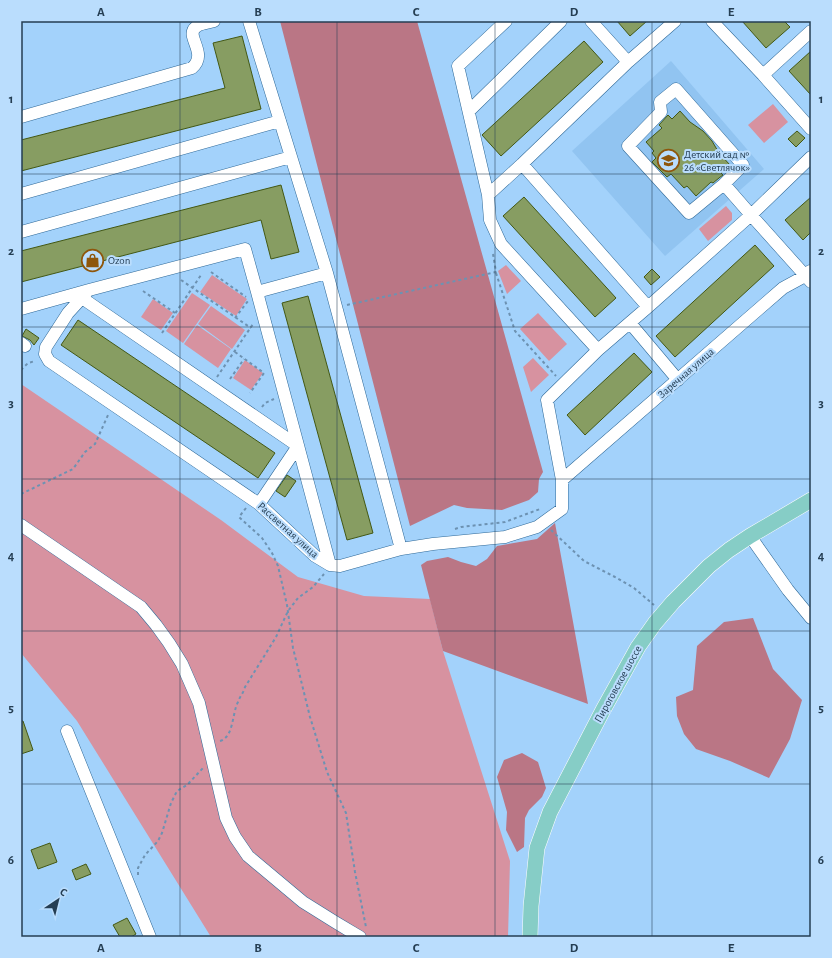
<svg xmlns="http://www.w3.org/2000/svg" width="832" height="958" font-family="'Alegreya Sans',sans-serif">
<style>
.built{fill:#91c4f1}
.green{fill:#d792a0}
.forest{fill:#ba7685}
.building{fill:#879d62;stroke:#435814}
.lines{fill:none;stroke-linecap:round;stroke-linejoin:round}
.minor-casing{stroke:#2f6998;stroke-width:13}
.major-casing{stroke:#fff;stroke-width:16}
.path{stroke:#6d92b2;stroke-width:2;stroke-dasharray:3 3;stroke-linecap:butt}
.minor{stroke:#fff;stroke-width:12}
.major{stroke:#86cdc6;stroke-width:15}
.grid{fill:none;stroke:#253e53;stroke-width:1;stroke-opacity:0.55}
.labels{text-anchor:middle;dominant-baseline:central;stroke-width:4;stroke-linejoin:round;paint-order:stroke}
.poi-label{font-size:11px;fill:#253e53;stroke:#baddfd;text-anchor:start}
.street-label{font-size:11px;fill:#253e53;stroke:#baddfd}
.neatline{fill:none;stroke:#253e53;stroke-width:1.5}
.grid-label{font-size:13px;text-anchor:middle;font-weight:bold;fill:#253e53}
</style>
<rect width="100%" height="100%" fill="#a3d2fb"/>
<path class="built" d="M671 61 764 169 665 256 572 151Z"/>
<path class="green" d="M773 104 788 122 764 143 748 125Z
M726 206 732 213V220L708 241 699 229Z
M506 265 521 281 507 294 498 271Z
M212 275 247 299 236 316 200 292Z
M192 293 210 305 183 343 166 331Z
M153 299 173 313 161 330 141 317Z
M211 306 245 330 232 349 198 324Z
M538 313 567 344 549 361 520 329Z
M197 325 231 349 218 368 184 344Z
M533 358 549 375 531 392 523 367Z
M245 360 263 373 251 390 233 378Z
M21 384 221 520 298 577 364 596 430 599 443 651 510 861 508 937H211L77 721 21 653Z"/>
<path class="forest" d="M280 21H417L543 472 539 479 538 492 529 500 502 510 467 508 454 505 410 526Z
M555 523 588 704 443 651 421 565 427 561 448 557 461 562 476 566 487 559 497 546 537 539Z
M753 618 773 669 802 700 790 739 769 778 730 761 696 749 684 734 677 716 676 697 693 690 697 646 724 622Z
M522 753 538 762 546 788 542 797 529 810 525 818 524 847 517 852 506 830 507 812 497 777 504 760Z"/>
<path class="building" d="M617 21H647L630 36Z
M742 21H784L790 27 766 48Z
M242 36 261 109 21 171V140L225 88 213 43Z
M584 41 603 62 501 156 482 135Z
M811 51V95L789 71Z
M680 111 690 122 703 131 712 141 719 153 730 165 721 173 723 175 719 178 713 183 711 182 696 196 687 186 684 188 671 174 667 177 652 162 656 158 652 153 654 151 646 142 662 128 659 125 668 115 672 119Z
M797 131 805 138 796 147 788 139Z
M281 185 299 252 271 259 261 220 21 282V251Z
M524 197 616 298 595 317 503 216Z
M811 197V232L803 240 785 220Z
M755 245 774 266 675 357 656 336Z
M652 269 660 277 651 285 644 277Z
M308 296 373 533 347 540 282 303Z
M78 320 275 453 258 478 61 345Z
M26 329 39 338 34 345 30 340 22 336Z
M634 353 652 372 585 435 567 415Z
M287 475 296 481 285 497 276 491Z
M21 721H23L33 750 21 754Z
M50 843 57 862 38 869 31 850Z
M86 864 91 874 76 880 72 870Z
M127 918 136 934 131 937H120L113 925Z"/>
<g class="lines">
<defs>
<path id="minor" d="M249 21 327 273
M712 21 763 75
M811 31 763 75 811 129
M628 62 675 21
M469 111 561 21
M21 117 192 68C209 53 184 36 196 27 200 23 208 23 214 21
M522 164 628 62 591 21
M724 184 743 165 676 89 660 102 661 112 628 146 689 213 724 184 751 215 811 157
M21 194 280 121
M488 195 458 66 506 21
M21 232 291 157
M257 292 245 249 89 290 68 313 46 347 45 354 49 361 259 504 315 556 330 565 340 566 401 549 433 544 505 537 537 527 562 509V480L547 400 598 350 648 307 751 215 811 282
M82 298 298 446 259 504
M21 309 89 290
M630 323 678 380
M21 343 25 346
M598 350 501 244 490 220 488 195 522 164 648 307
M562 480 783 288 805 276 810 271
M21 525 141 607 156 625 169 643 182 664 199 703 226 818 235 837 248 856 303 902 335 922 360 937
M750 536 788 590 811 618
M330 565 257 292 327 273 401 549
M67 731 150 937"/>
<path id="major" d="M530 937 531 906 537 848 550 812 603 710 638 647 655 623 673 602 709 566 729 550 750 536 811 500"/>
</defs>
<use href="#minor" class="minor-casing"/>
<use href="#major" class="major-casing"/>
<path class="path" d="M211 272 246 297
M496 273 515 331 556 376
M181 280 251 328
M143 291 175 313
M347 305 496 272 493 254
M235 318 248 301
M162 333 201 275
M235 352 264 373 250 393
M21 370 28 363 35 361
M217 377 253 324
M230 379 244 359
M262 407 265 403 274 399
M21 494 73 469 85 452 95 444 108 415
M246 508 239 517 262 538 272 553 278 566 287 605 293 648 310 717 327 772 346 813 355 872 366 927
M455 529 461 527 505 522 540 509
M551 530 584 561 615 577 634 588 654 605
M220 741C234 737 232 713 238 702 240 696 243 694 245 687L276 637 288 611 298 598 313 587 324 574
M138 875V868L145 855 158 841 162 833 171 803 177 791 187 785 203 768"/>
<use href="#minor" class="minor"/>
<use href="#major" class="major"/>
</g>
<path class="grid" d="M180 21V937M337 21V937M495 21V937M652 21V937M21 174H811M21 327H811M21 479H811M21 631H811M21 784H811"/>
<defs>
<symbol id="school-ring" viewBox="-11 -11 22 22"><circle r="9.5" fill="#baddfd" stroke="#8e560c" stroke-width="1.5"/><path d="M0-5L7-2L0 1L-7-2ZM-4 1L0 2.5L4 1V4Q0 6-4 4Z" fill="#8e560c"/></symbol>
<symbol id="shop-ring" viewBox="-11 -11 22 22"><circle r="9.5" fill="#baddfd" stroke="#8e560c" stroke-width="1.5"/><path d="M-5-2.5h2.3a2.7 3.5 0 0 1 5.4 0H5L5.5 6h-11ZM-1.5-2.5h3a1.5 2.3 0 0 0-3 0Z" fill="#8e560c"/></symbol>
</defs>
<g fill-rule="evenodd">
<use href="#school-ring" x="656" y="148" width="25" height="25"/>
<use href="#shop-ring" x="80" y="248" width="25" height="25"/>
</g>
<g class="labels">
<g class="poi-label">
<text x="684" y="154">Детский сад №<tspan x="684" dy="13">26 «Светлячок»</tspan></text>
<text x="108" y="260">Ozon</text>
</g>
<g class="street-label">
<text transform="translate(686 373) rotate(-41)">Заречная улица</text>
<text transform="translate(288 530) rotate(42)">Рассветная улица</text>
<text transform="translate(618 684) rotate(-61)">Пироговское шоссе</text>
</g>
</g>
<rect width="832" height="958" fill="none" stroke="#baddfd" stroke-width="44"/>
<g transform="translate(58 900) rotate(35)" stroke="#baddfd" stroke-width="3" paint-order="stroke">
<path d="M0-3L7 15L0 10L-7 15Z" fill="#253e53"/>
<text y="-6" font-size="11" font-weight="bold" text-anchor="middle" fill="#253e53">С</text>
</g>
<rect x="22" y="22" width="788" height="914" class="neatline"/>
<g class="grid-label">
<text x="101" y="16">A</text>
<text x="258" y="16">B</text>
<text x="416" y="16">C</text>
<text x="574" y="16">D</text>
<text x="731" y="16">E</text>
<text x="11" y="103">1</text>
<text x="821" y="103">1</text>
<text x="11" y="255">2</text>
<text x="821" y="255">2</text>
<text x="11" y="407">3</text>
<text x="821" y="407">3</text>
<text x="11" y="560">4</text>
<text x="821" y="560">4</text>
<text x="11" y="712">5</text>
<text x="821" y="712">5</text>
<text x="11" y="864">6</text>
<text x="821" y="864">6</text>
<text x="101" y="952">A</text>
<text x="258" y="952">B</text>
<text x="416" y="952">C</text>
<text x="574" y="952">D</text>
<text x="731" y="952">E</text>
</g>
</svg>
